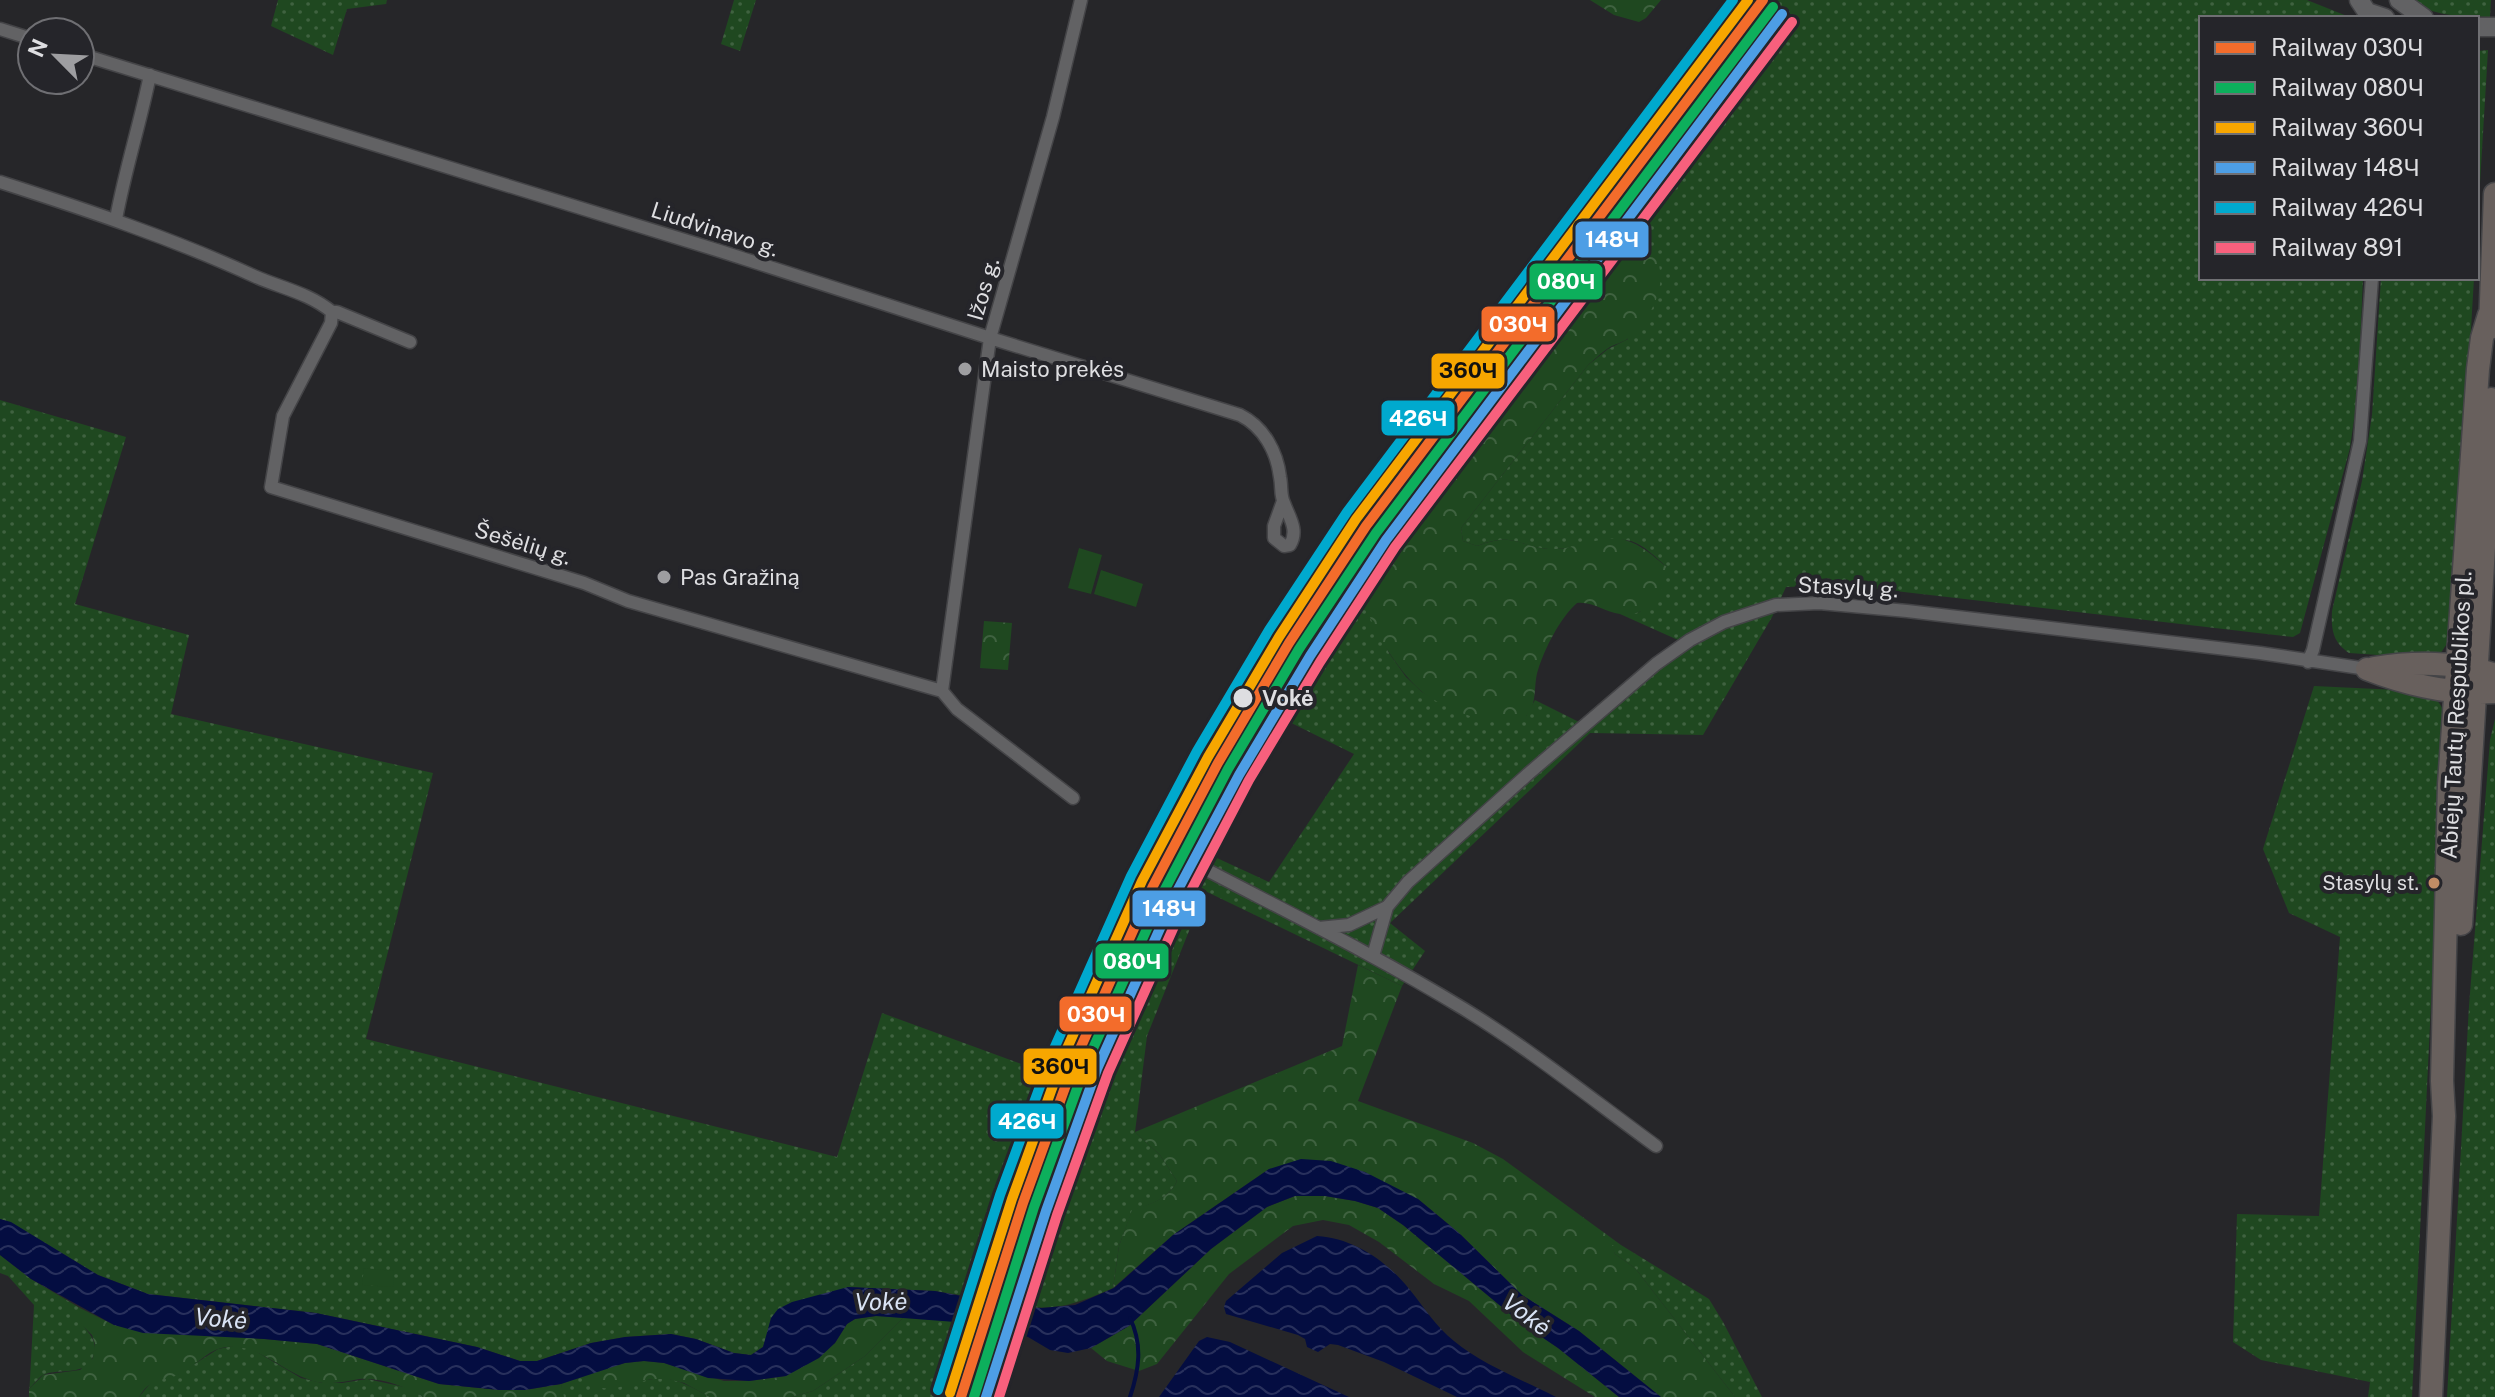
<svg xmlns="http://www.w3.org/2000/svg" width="2495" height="1397" font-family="'Public Sans',sans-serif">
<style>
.grass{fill:url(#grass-dots);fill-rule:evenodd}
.forest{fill:url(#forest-crowns)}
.pitch{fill:#1f4820}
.water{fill:url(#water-waves)}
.pier{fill:#262629}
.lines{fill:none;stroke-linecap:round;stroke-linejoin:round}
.stream{stroke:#040d41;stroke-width:4}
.minor-casing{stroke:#444447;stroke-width:15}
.secondary-casing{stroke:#444447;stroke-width:21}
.trunk-casing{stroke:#444447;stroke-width:25}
.minor{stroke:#626264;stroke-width:12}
.secondary{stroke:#626264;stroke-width:18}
.trunk{stroke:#68605d;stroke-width:22}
.rail-1-casing{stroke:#25252a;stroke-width:16}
.rail-2-casing{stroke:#25252a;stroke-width:16}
.rail-3-casing{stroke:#25252a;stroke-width:16}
.rail-4-casing{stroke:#25252a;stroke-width:16}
.rail-5-casing{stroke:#25252a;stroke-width:16}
.rail-6-casing{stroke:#25252a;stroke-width:16}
.rail-1{stroke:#f36c2b;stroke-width:10}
.rail-2{stroke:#0daf5c;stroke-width:10}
.rail-3{stroke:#f7a600;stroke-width:10}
.rail-4{stroke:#4d9ee5;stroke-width:10}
.rail-5{stroke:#00a9ce;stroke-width:10}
.rail-6{stroke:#f8607d;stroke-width:10}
.poi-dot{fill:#9e9ea1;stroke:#25252a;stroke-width:3}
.stop-dot{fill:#dedee1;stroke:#25252a;stroke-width:3}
.bus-dot{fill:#c18c65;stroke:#25252a;stroke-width:3}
.labels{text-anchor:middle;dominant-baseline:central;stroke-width:8;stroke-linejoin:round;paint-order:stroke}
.bus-label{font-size:20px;fill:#dedee1;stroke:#25252a;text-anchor:end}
.street-label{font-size:22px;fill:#dedee1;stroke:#25252a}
.poi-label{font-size:22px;fill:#dedee1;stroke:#25252a;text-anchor:start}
.stop-label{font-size:22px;font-weight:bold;fill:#dedee1;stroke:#25252a;text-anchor:start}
.water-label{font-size:24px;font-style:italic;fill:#d9e3f5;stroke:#25252a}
.line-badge{stroke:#25252a;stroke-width:3}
.badge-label{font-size:22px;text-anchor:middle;font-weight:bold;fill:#fff}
.pale-badge-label{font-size:22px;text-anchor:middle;font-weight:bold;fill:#111}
</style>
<defs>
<pattern id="grass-dots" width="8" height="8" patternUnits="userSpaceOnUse" patternTransform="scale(2)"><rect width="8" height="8" fill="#1f4820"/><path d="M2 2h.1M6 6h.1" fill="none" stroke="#3f6240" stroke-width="1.8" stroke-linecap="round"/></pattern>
<pattern id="forest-crowns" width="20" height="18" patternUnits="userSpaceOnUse" patternTransform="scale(2)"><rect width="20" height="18" fill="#1f4820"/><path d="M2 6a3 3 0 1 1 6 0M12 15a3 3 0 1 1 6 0" fill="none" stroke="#3f6240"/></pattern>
<pattern id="water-waves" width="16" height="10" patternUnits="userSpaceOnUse" patternTransform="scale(2)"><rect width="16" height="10" fill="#040d41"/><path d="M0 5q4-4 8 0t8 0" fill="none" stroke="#28305c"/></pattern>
</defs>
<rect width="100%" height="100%" fill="#262629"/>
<path class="grass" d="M278 0H387L386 4 347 9 333 55 271 26Z
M734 0H756L740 51 721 44Z
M1768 0H2307L2352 18H2201V278H2363L2358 392 2350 448 2300 633 2293 637 1843 585 1786 587 1772 617 1703 735 1590 733 1390 923 1425 951 1402 986 1205 891 1147 1036 1135 1132 1160 1155 1177 1181C1169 1199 1150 1204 1132 1211L1119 1246 1113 1288C1066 1309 1048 1312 996 1302L1053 1129 1099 1015 1180 841 1269 882 1354 754 1259 707 1389 506ZM1624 236H1635L1628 339 1608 349 1588 365 1461 528 1463 541 1477 546C1517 530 1520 550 1556 549 1577 549 1610 536 1631 541 1644 545 1656 558 1667 567L1640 612 1620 614 1678 640 1579 722 1535 700 1526 716 1449 707 1422 692 1406 677 1389 653 1364 601 1363 585 1399 524Z
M2408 0H2491L2490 17C2458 16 2436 17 2408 0Z
M2488 50 2487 67 2477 233V51Z
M2381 278H2474L2453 635 2440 654 2422 658 2349 653C2333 642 2331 630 2332 611L2362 481 2372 415Z
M0 400 126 437 75 604 189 635 171 714 433 773 366 1039 837 1157 882 1013 1054 1076 978 1298 935 1291 848 1287 767 1336 763 1347 751 1355 734 1353 696 1339 671 1334 625 1337 591 1343 537 1361H520L477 1347 316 1313 148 1294 98 1275 11 1223 0 1219Z
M2314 686 2419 691C2434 696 2440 700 2445 715L2412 1397H2368L2370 1382 2261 1360 2233 1342 2237 1214 2319 1216 2340 937 2289 913 2263 849Z
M2495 719V1397H2447L2469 1006 2490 740Z
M1611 1245H1621L1709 1299 1723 1322 1762 1397H1735L1635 1268 1615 1254Z
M0 1255 31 1279 80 1308C74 1328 100 1333 94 1354 87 1378 60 1367 43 1375 39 1377 33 1385 29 1389V1397L34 1305 8 1276 0 1273Z
M904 1317 969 1323 944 1397H791L813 1391 865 1356Z
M234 1346 252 1349 301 1378 322 1383H342L367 1379 409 1388 424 1397H139L153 1380 179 1374 218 1349Z
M589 1373C605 1397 642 1375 669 1379 684 1382 697 1390 710 1397H563L561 1384Z"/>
<path class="forest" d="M1590 0H1661L1646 18 1639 22 1614 15Z
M1624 236C1639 236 1647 240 1654 253 1671 282 1652 317 1630 337 1623 343 1614 344 1607 349 1601 353 1594 360 1588 365L1461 528 1463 541 1477 546C1518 530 1520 550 1556 549 1578 549 1602 534 1625 540 1641 544 1654 557 1667 567 1666 593 1649 618 1620 614 1605 612 1592 601 1577 603 1560 618 1545 648 1538 670 1533 685 1538 705 1526 716 1504 736 1438 706 1420 690 1398 671 1355 608 1365 580 1377 545 1422 496 1445 466 1505 389 1565 313 1624 236Z
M984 621 1012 623 1008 670 980 668Z
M1358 965 1402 986 1358 1101 1473 1143 1503 1159 1621 1245H1612L1615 1254 1635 1268 1735 1397H1661L1579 1331 1522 1295 1459 1233 1418 1199 1269 1169 1173 1235 1113 1288 1119 1246 1132 1210C1150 1204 1169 1199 1177 1181L1160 1155 1135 1132 1342 1046Z
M1295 1196H1325L1355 1201 1378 1208 1403 1225 1521 1323 1558 1348 1619 1397H1595L1523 1352 1469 1301 1434 1284 1379 1242 1349 1225 1323 1220 1293 1226 1229 1274 1157 1364 1139 1371 1107 1361 1091 1348 1129 1326 1211 1249 1267 1207Z
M80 1308 114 1325 317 1344 439 1384 499 1390H525L561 1384 564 1397H424C407 1387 380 1377 359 1379 347 1381 336 1384 323 1383 286 1379 259 1339 221 1348 206 1352 194 1367 180 1374 160 1383 153 1375 139 1397H29V1389L43 1375 80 1370 93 1358 95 1344 92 1335 82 1325 77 1316Z
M876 1316 904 1317 865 1356 813 1391 791 1397H710L684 1383 668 1379H651L612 1389 602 1388 593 1382 589 1373 625 1363 644 1361 664 1363 724 1381H749L786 1376 835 1343 847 1324 855 1319Z"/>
<path class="pitch" d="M1079 548 1102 555 1091 594 1068 588Z
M1101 570 1143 584 1136 607 1094 594Z
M364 1268 394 1271 393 1287 362 1285Z"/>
<path class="water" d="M1301 1159 1331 1161 1365 1172 1418 1199 1459 1233 1522 1295 1579 1331 1661 1397H1619L1558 1348 1521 1323 1403 1225 1378 1208 1355 1201 1325 1196H1295L1267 1207 1211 1249 1129 1326 1091 1348 1068 1353 1050 1350 1028 1337 969 1323 876 1316 855 1319 847 1324 835 1343 819 1358 786 1376 749 1381 708 1378 664 1363 644 1361 625 1363 561 1384 525 1390H499L439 1384 317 1344 264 1339 143 1333 114 1325 31 1279 0 1255V1219L11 1222 98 1275 148 1294 316 1313 477 1347 520 1361H537L591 1343 625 1337 671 1334 696 1339 734 1353 751 1355 763 1347 771 1318 778 1309 792 1302 848 1287 935 1291 1021 1307 1042 1308 1075 1305 1114 1288 1173 1235 1269 1169Z
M1317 1236C1354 1238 1388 1262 1410 1290 1424 1307 1436 1327 1454 1341 1483 1365 1523 1380 1556 1397H1457L1384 1362 1338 1345 1330 1344 1318 1352 1307 1347 1305 1339 1298 1335 1226 1314 1224 1307 1226 1301 1282 1253Z
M1207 1337 1230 1342 1349 1397H1159L1199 1341Z"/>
<path class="pier" d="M979 1294 997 1299 986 1331 968 1327Z"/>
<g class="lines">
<path class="stream" d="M1130 1397C1139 1370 1143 1345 1130 1318"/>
<defs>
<path id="minor" d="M0 29 32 39
M80 54 720 251 990 338 1240 415C1264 427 1277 452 1280 477 1282 486 1280 495 1284 503 1289 517 1299 530 1290 545L1284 546 1274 538V526L1283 501
M0 182C87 210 171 238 254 276 281 288 309 293 332 312H337L410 342
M116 219C125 170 140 124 150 75
M332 312 331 323 283 416 271 487 584 583 628 601 942 691
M2308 662 2313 650 2360 441 2372 278
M942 691 990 338 1053 117 1081 0
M942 691 957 709 1073 798
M1186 859C1279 908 1374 954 1464 1009 1531 1050 1593 1100 1656 1146
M1319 928 1349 925 1387 907
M1373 956 1387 907 1408 882 1528 774 1656 664 1690 640 1724 622 1776 605 1819 603 1907 611 2260 653 2367 669"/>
<path id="secondary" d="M2359 0 2367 12 2385 18
M2399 0 2424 18
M2477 27H2495"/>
<path id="trunk" d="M2490 328 2495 194
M2374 668C2411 662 2460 661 2495 675
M2367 669C2408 685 2451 695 2495 692
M2461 924 2488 482 2491 399
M2431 1397 2444 1116 2442 1081 2449 784 2478 369 2482 338 2489 315"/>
</defs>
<use href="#minor" class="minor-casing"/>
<use href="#secondary" class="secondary-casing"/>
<use href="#trunk" class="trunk-casing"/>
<use href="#minor" class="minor"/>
<use href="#secondary" class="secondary"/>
<use href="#trunk" class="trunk"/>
<defs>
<path id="rail-1" d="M961 1397 1023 1203 1075 1060 1153 886 1218 763 1289 643 1366 526 1763 0"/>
<path id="rail-2" d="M974 1397 1034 1207 1086 1064 1164 891 1228 769 1299 649 1376 533 1773 7"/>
<path id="rail-3" d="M950 1393 1012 1199 1064 1055 1142 881 1208 757 1279 637 1356 519 1748 0"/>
<path id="rail-4" d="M986 1397 1046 1211 1097 1069 1174 897 1239 775 1310 656 1386 540 1782 14"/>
<path id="rail-5" d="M938 1390 1000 1195 1053 1051 1131 876 1197 751 1269 630 1347 512 1733 0"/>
<path id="rail-6" d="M999 1397 1057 1215 1108 1073 1185 902 1249 780 1320 662 1395 547 1792 22"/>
</defs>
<use href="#rail-1" class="rail-1-casing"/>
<use href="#rail-2" class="rail-2-casing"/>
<use href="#rail-3" class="rail-3-casing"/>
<use href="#rail-4" class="rail-4-casing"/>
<use href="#rail-5" class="rail-5-casing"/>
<use href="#rail-6" class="rail-6-casing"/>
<use href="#rail-1" class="rail-1"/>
<use href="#rail-2" class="rail-2"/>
<use href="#rail-3" class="rail-3"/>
<use href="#rail-4" class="rail-4"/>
<use href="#rail-5" class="rail-5"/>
<use href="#rail-6" class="rail-6"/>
</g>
<g class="poi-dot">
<circle cx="965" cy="369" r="8"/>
<circle cx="664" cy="577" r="8"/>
</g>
<circle class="stop-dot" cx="1243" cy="698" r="11"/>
<circle class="bus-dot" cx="2434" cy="883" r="7"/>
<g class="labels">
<g class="bus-label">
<text x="2419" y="883">Stasylų st.</text>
</g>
<g class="street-label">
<text transform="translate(715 229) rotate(18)">Liudvinavo g.</text>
<text transform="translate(983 289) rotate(-74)">Ižos g.</text>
<text transform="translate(523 543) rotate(17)">Šešėlių g.</text>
<text transform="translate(1848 587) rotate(3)">Stasylų g.</text>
<text transform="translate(2456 715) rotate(-87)">Abiejų Tautų Respublikos pl.</text>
</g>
<g class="poi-label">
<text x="981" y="369">Maisto prekės</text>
<text x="680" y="577">Pas Gražiną</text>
</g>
<g class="stop-label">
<text x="1262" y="698">Vokė</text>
</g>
<g class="water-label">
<text transform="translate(881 1301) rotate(-1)">Vokė</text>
<text transform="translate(1527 1314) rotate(37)">Vokė</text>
<text transform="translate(221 1318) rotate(5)">Vokė</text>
</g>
</g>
<g class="line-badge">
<rect x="1574" y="220" width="76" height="39" rx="8" fill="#4d9ee5"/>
<rect x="1528" y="262" width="76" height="39" rx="8" fill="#0daf5c"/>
<rect x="1480" y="305" width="76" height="38" rx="8" fill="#f36c2b"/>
<rect x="1430" y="352" width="76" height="38" rx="8" fill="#f7a600"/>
<rect x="1380" y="399" width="76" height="38" rx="8" fill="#00a9ce"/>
<rect x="1131" y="889" width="76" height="39" rx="8" fill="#4d9ee5"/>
<rect x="1094" y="942" width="76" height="38" rx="8" fill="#0daf5c"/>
<rect x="1058" y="995" width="75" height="38" rx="8" fill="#f36c2b"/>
<rect x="1022" y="1047" width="76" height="39" rx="8" fill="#f7a600"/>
<rect x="989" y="1102" width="76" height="38" rx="8" fill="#00a9ce"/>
</g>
<g class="badge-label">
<text x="1612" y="247">148Ч</text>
<text x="1566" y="289">080Ч</text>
<text x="1518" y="332">030Ч</text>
<text x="1418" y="426">426Ч</text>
<text x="1169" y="916">148Ч</text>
<text x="1132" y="969">080Ч</text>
<text x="1096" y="1022">030Ч</text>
<text x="1027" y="1129">426Ч</text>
</g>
<g class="pale-badge-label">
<text x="1468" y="378">360Ч</text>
<text x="1060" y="1074">360Ч</text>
</g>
<rect x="2199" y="16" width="280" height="264" fill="#25252a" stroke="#6f6f73" stroke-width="2"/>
<rect x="2215" y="42" width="40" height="12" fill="#f36c2b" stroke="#6f6f73" stroke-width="2"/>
<text x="2271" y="56" font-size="24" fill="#dedee1">Railway 030Ч</text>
<rect x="2215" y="82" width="40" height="12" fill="#0daf5c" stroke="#6f6f73" stroke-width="2"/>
<text x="2271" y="96" font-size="24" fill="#dedee1">Railway 080Ч</text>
<rect x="2215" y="122" width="40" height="12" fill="#f7a600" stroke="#6f6f73" stroke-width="2"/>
<text x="2271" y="136" font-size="24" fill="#dedee1">Railway 360Ч</text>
<rect x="2215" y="162" width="40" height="12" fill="#4d9ee5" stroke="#6f6f73" stroke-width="2"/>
<text x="2271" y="176" font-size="24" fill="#dedee1">Railway 148Ч</text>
<rect x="2215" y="202" width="40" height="12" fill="#00a9ce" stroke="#6f6f73" stroke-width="2"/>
<text x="2271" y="216" font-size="24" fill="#dedee1">Railway 426Ч</text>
<rect x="2215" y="242" width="40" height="12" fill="#f8607d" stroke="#6f6f73" stroke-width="2"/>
<text x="2271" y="256" font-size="24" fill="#dedee1">Railway 891</text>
<g transform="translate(56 56) rotate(294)"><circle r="38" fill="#25252a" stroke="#6f6f73" stroke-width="2"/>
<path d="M0-6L14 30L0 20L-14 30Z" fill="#9e9ea1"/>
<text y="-12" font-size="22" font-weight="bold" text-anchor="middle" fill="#dedee1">N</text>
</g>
</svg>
